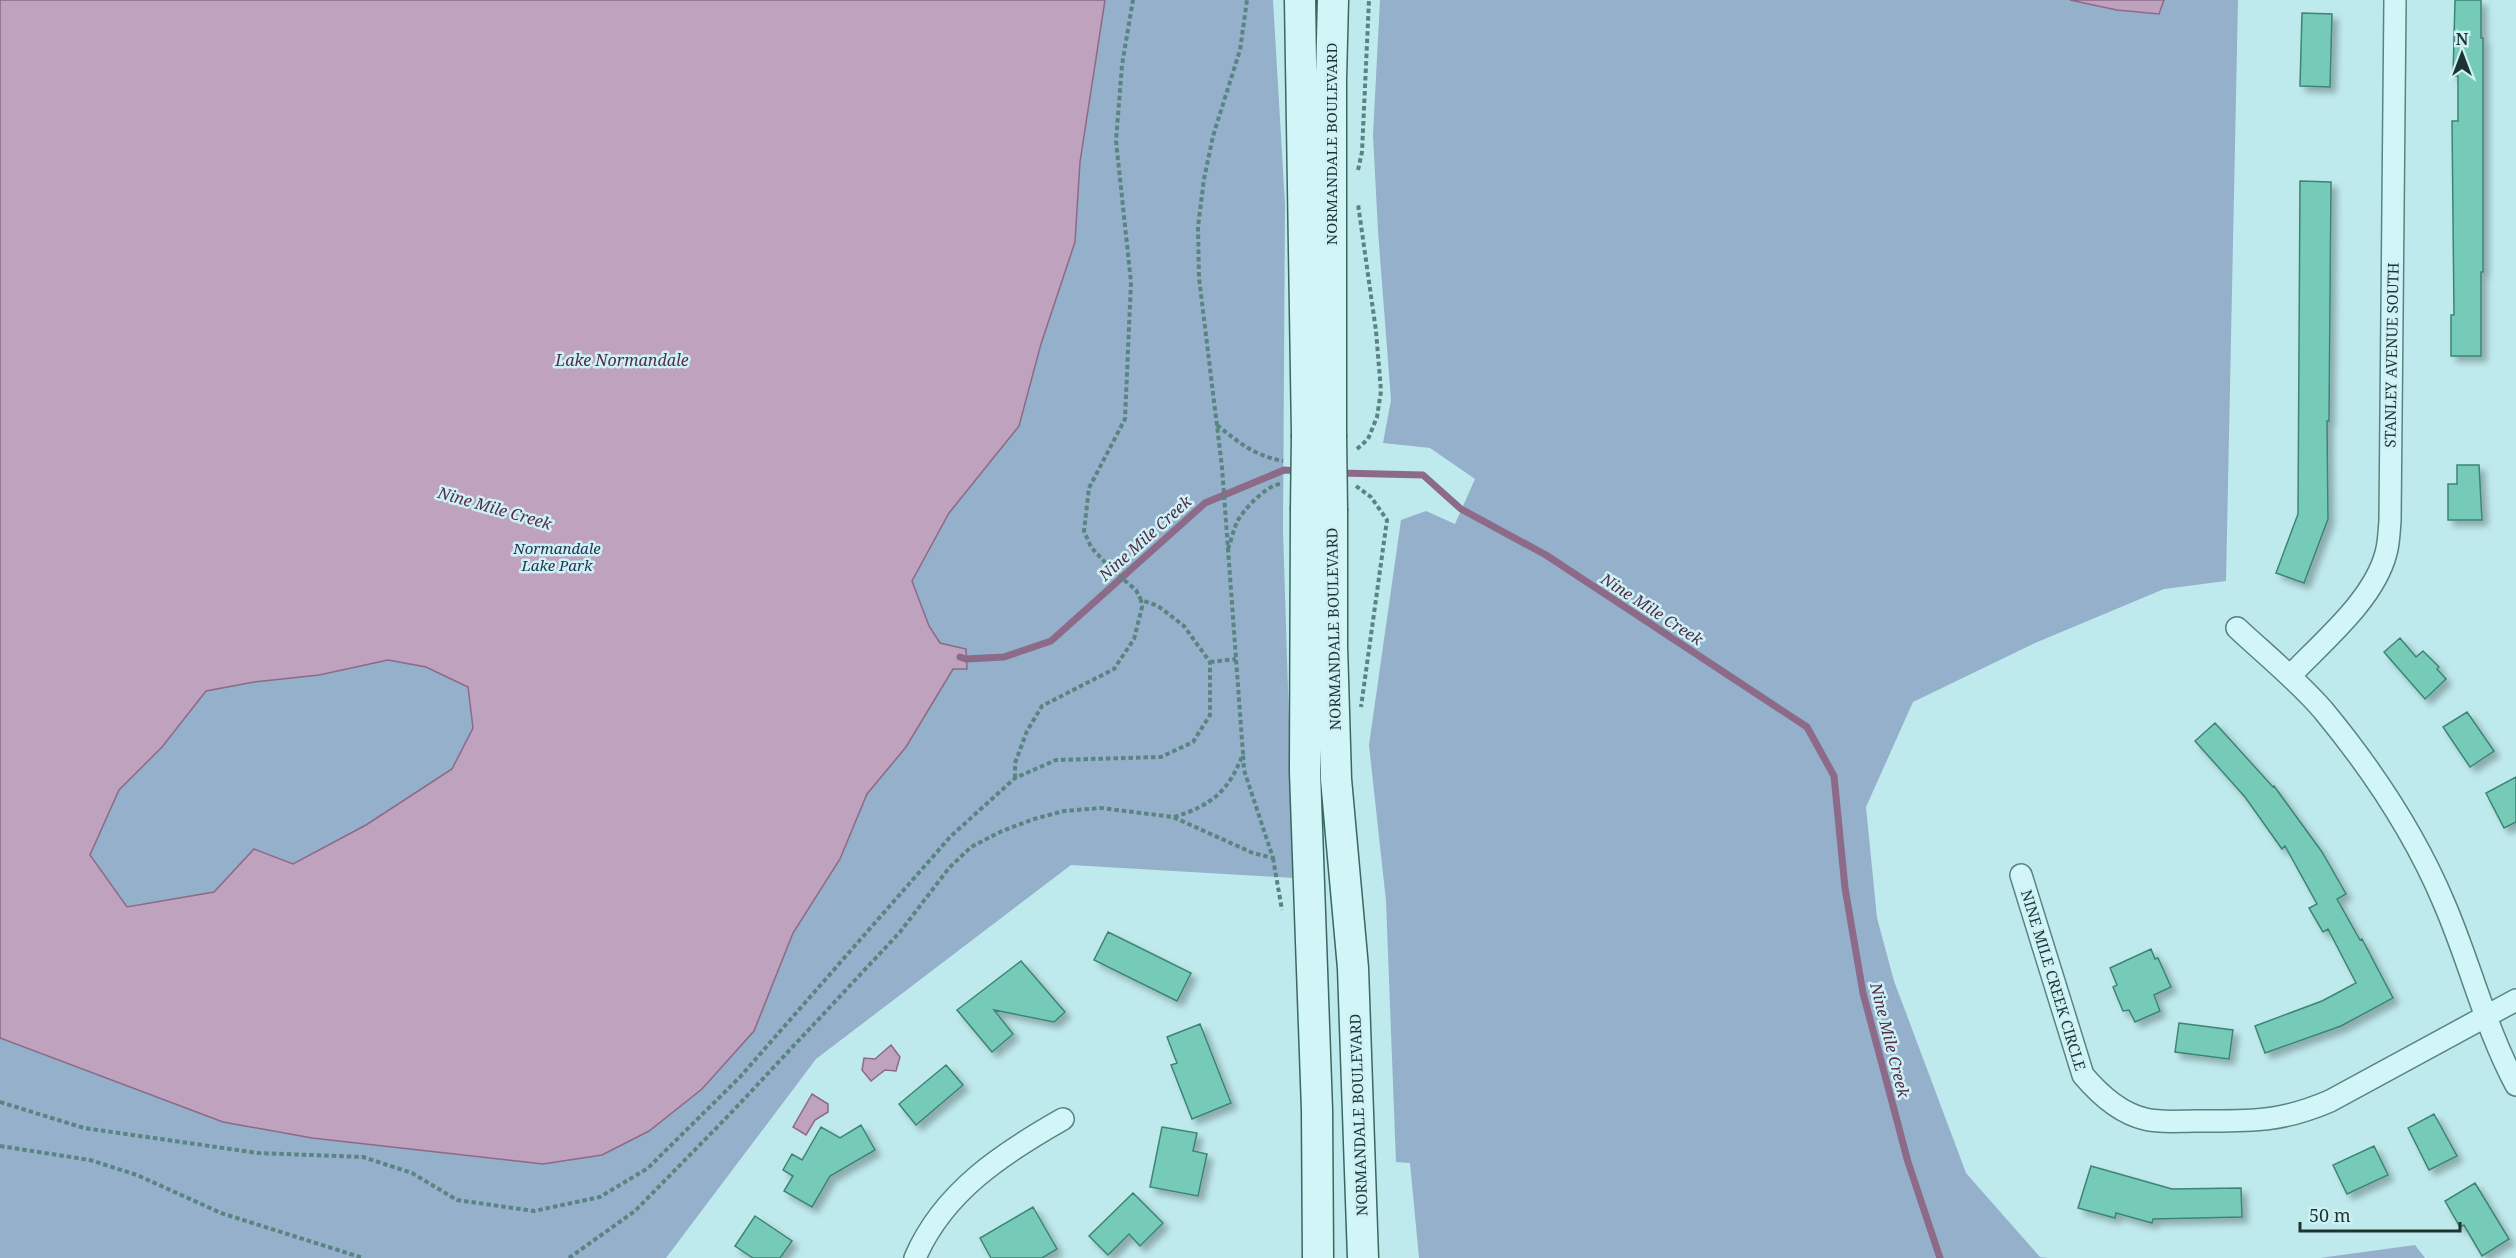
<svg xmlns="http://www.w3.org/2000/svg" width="2516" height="1258" font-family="'Noto Serif',serif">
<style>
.green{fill:#94b0ca}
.water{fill:#bfa2bd;stroke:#8c6a88;stroke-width:1.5;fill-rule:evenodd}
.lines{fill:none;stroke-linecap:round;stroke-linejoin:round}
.stream{stroke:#8c6a88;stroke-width:7}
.building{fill:#75cbb8;stroke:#3e8474;stroke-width:1.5;filter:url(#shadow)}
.minor-casing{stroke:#588581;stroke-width:24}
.secondary-casing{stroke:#3b6761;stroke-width:33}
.path{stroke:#588581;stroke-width:4;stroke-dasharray:4.5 3;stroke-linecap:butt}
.minor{stroke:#d2f5f8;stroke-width:21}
.secondary{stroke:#d2f5f8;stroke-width:30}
.secondary-bridge-casing{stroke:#3b6761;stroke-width:33;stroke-linecap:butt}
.secondary-bridge{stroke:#d2f5f8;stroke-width:30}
.labels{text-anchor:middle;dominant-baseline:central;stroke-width:5;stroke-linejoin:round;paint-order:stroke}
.street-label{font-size:15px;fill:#1c3531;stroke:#cef1f5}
.park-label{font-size:15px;font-style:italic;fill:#233451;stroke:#cef1f5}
.water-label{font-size:16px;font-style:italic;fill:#552b48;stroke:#cef1f5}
</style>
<defs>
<filter id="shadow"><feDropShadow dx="5.5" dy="5.5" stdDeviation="3" flood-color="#0004"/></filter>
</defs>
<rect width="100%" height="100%" fill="#bfeaed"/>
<path class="green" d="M0 0H1273L1285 204 1283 531 1294 878 1071 865 816 1059 666 1258H0Z
M1380 0H2070L2117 10 2159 14 2164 0H2238L2226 581 2164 589 2035 643 1913 702 1866 807 1877 918 1894 981 1966 1173 2040 1257 2049 1258H1419L1410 1163 1396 1162 1386 901 1369 745 1401 520 1426 511 1455 524 1475 479 1430 448 1383 443 1391 400 1378 231 1373 135Z
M2415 1245 2425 1258H2320Z"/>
<path class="water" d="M0 0H1105L1080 162 1075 242 1041 344 1019 426 949 513 912 581 929 626 940 643 966 649 967 669H953L906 747 867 794 840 859 793 933 754 1031 702 1089 649 1131 602 1155 543 1164 312 1138 223 1122 0 1038ZM388 660 426 667 468 687 473 728 452 769 366 825 293 864 254 849 214 892 127 907 90 855 119 790 162 747 206 691 254 682 319 675Z
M2070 0H2164L2159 14 2117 10Z
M891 1045 900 1057 896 1071 885 1070 871 1081 862 1070 864 1058 875 1059Z
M812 1094 828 1104V1112L815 1120 806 1135 793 1127Z"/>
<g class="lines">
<path class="stream" d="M1339 473 1423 475 1461 509 1546 555 1807 727 1834 776 1845 888 1863 993 1908 1162 1940 1258
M960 657 966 659 1004 657 1051 641 1205 503 1284 470 1301 471"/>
</g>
<path class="building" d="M2455 0H2481V38H2483V272H2481V356H2451V315H2454L2452 121H2458V76H2453Z
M2302 13 2332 14 2330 87 2300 86Z
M2300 181 2331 182 2329 421H2327L2328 519 2304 583 2276 573 2298 514Z
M2457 465H2479L2482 520H2448V484H2457Z
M2400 638 2416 657 2423 651 2439 667 2437 669 2446 679 2425 699 2384 652Z
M2467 712 2494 751 2470 767 2443 727Z
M2215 723 2273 787 2274 786 2322 852 2346 894 2337 899 2360 940 2362 939 2393 998 2341 1026 2265 1053 2255 1026 2322 1001 2356 983 2328 929 2323 932 2309 908 2317 904 2285 846 2282 849 2245 797 2195 741Z
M2516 777V822L2504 828 2486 793Z
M1108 932 1191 973 1177 1001 1094 960Z
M2151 949 2155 959 2158 958 2171 987 2154 995 2160 1011 2135 1022 2129 1010 2123 1011 2113 987 2117 985 2110 968Z
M1021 961 1065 1012 1054 1022 994 1010 1013 1034 992 1052 957 1010Z
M2179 1023 2233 1030 2229 1059 2175 1052Z
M1200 1024 1231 1103 1192 1119 1171 1065 1177 1063 1167 1037Z
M946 1065 963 1085 916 1125 899 1104Z
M2434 1114 2457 1156 2429 1170 2408 1128Z
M861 1125 875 1150 830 1176 812 1207 784 1191 793 1176 783 1170 792 1154 802 1160 821 1127 840 1138Z
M1162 1127 1197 1133 1193 1151 1207 1154 1198 1196 1150 1187Z
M2374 1146 2388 1175 2347 1194 2333 1165Z
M2091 1166 2172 1189 2241 1188 2242 1217 2153 1219 2152 1223 2116 1213 2115 1218 2078 1208Z
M2475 1183 2509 1239 2482 1256 2464 1225 2460 1227 2445 1201Z
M1133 1193 1163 1223 1140 1246 1129 1234 1108 1255 1089 1236Z
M1033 1207 1057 1249 1042 1258H991L980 1238Z
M755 1216 792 1241 780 1258H753L735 1246Z"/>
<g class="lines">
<defs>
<path id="minor" d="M2237 628C2266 655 2297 680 2323 710 2371 768 2415 834 2444 903 2470 963 2485 1027 2516 1085
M2290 676C2322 642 2374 600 2386 553 2389 543 2389 531 2390 521L2395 0
M2021 875 2083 1075C2099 1094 2119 1113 2145 1119 2161 1123 2179 1121 2195 1121 2249 1121 2279 1123 2330 1101L2516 1000
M915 1258C943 1192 1003 1153 1063 1119"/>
<path id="secondary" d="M1300 0 1307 435
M1331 435V79L1333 0
M1306 510 1305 772 1317 1110 1318 1258
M1332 511V646L1336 779 1353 968 1363 1258"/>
</defs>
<use href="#minor" class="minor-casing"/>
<use href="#secondary" class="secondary-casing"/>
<path class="path" d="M1358 170 1362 152 1369 0
M1217 425C1238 442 1255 456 1283 461
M1357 449 1368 439 1377 417 1381 391 1376 331 1358 204
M1356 486 1371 497 1387 520 1361 707
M1228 549C1231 541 1233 531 1237 522 1243 510 1268 483 1282 484
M1210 662 1236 659
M1015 778V763L1027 731 1042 706 1114 669 1134 639 1142 607 1141 600
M1174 817C1212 805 1228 792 1243 754L1222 467 1199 278 1198 227 1204 179 1213 136 1240 50 1247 0
M1273 858 1282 910
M0 1102 84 1128 258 1153 363 1157 412 1173 457 1200 534 1211 600 1197 648 1168 740 1077 951 836 1015 778 1056 760 1161 757 1193 742 1210 715V662L1184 626 1158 606 1141 600 1136 590 1111 569 1091 547 1084 531 1089 488 1125 419 1131 282 1116 141 1122 65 1133 0
M0 1146 90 1160 137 1175 221 1213 363 1258
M569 1258 635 1211 730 1114 900 932 949 868 971 847 1002 831 1034 819 1064 811 1101 808 1173 817 1253 853 1273 858 1244 770 1243 754"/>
<use href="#minor" class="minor"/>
<use href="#secondary" class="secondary"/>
<defs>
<path id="secondary-bridge" d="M1331 435 1332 511
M1306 510 1307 435"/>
</defs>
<use href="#secondary-bridge" class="secondary-bridge-casing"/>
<use href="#secondary-bridge" class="secondary-bridge"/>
</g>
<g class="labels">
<g class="street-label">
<text transform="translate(1331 144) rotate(-90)">NORMANDALE BOULEVARD</text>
<text transform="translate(2391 355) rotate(-89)">STANLEY AVENUE SOUTH</text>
<text transform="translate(1333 629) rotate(-91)">NORMANDALE BOULEVARD</text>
<text transform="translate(2054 980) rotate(73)">NINE MILE CREEK CIRCLE</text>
<text transform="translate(1358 1115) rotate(-92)">NORMANDALE BOULEVARD</text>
</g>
<g class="park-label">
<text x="557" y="548">Normandale<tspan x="557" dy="17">Lake Park</tspan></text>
</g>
<g class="water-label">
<text x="622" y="360">Lake Normandale</text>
<text transform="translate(495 508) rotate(16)">Nine Mile Creek</text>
<text transform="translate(1145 538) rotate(-42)">Nine Mile Creek</text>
<text transform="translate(1652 609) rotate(33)">Nine Mile Creek</text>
<text transform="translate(1890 1040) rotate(76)">Nine Mile Creek</text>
</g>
</g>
<g transform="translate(2462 54)" stroke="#cef1f5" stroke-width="4.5" paint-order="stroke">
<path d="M0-4.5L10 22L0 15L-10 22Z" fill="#1c3531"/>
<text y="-9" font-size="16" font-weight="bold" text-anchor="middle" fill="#1c3531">N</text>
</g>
<path d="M2300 1222v9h160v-9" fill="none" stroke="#1c3531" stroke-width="3"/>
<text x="2309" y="1222" font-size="18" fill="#1c3531" stroke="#cef1f5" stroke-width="4.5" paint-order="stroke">50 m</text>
</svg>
